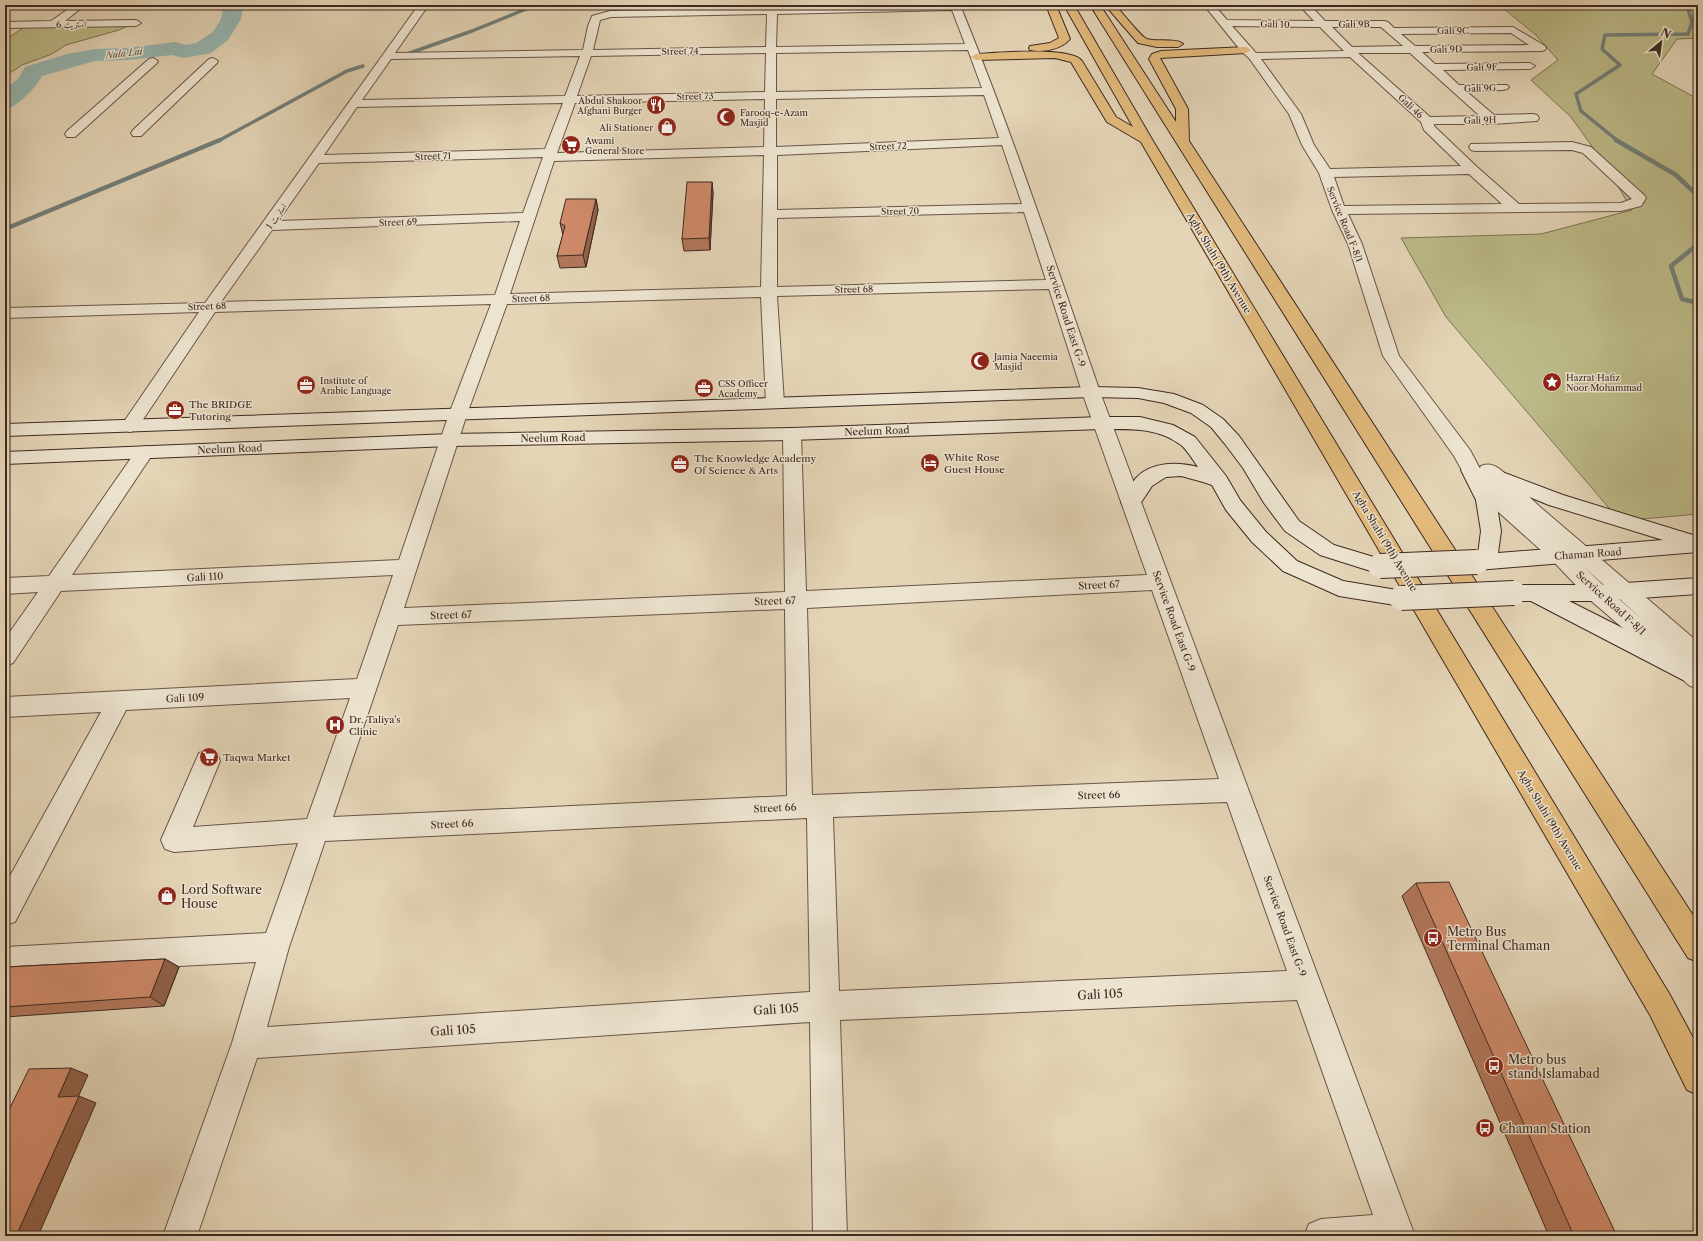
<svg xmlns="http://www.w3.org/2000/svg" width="1703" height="1241" font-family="'Libre Caslon Text',Amiri,serif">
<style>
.green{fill:#bcbb89;stroke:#7d7256}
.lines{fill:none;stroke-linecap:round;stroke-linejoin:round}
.stream-far1{stroke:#737f7a;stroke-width:3.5}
.stream{stroke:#737f7a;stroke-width:4.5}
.river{fill:#97b8b4;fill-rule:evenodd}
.street-casing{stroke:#685447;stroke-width:2}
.secondary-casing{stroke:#3e2922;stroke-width:2}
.primary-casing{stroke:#3e2922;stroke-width:2}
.street{fill:#ede4d0;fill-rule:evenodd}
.secondary{fill:#ede4d0;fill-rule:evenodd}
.primary{fill:#e2ba7c;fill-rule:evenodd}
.secondary-bridge-casing{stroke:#3e2922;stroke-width:26;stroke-linecap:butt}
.secondary-bridge{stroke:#ede4d0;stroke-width:24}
.wall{fill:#b2775b;stroke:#3e2922}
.shaded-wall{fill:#91614a;stroke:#3e2922}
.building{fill:#cf8a6a;stroke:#3e2922}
.labels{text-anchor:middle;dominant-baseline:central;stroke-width:3;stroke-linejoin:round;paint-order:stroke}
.far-street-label{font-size:9px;fill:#3e2922;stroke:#ede4d0}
.far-water-label{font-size:9px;font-style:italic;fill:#544d46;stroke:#ede4d0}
.far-poi-label{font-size:9px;fill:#3e2922;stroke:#ede4d0;text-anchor:start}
.street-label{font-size:10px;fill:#3e2922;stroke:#ede4d0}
.poi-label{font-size:10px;fill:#3e2922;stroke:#ede4d0;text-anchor:start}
.near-poi-label{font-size:12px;fill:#3e2922;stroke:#ede4d0;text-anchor:start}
.near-street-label{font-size:12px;fill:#3e2922;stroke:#ede4d0}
</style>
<rect width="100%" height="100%" fill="#e4d5b7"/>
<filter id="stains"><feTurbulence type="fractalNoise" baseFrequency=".005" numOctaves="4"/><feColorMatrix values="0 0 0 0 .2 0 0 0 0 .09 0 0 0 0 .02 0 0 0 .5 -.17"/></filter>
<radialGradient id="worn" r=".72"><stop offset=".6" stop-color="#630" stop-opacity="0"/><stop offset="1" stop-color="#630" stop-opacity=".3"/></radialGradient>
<path class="green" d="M1507 5H1698V38L1677 39 1652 74 1698 99V514L1620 521 1446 317 1401 238 1541 234 1632 210 1604 163 1571 117 1531 80 1558 60 1536 35 1504 9Z
M130 25 119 30 66 45 52 54 22 65 5 76V40L26 26Z"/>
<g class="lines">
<path class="stream-far1" d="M407 54 472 31 536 5
M218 141 347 71 363 66
M1618 141 1581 111 1576 94 1620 65 1602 49 1605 35 1688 34 1692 22 1687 6 1684 5"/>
<path class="stream" d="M1616 140 1676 175 1698 196
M5 229 220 140
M1698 237 1697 245 1671 266 1682 299 1698 303"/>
<path class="river" d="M220 5H241L243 8 241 19 228 40 211 53 184 58 172 55 127 60 95 61 42 76C36 88 17 107 5 110V89L18 79 25 67 67 54 95 49 127 48 175 42 186 45 196 43 213 32 221 19 223 9Z"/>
<defs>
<path id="street" d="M74 5H85L65 21 136 20 141 23 136 26 5 28V22L51 21Z
M414 5H424L425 10 395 53 583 50 588 26 592 16 610 11 960 5C1012 132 1055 262 1100 392L1415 1236H1304L1309 1224 1321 1219 1373 1215 1297 1000 840 1020 847 1236H813L810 1022 257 1058 197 1236H163L232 1043 256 962 5 975V947L266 933 298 843 174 852 165 849 161 840 199 753 208 750 217 753 220 761 193 827 307 819 350 698 126 710 15 922 5 925V885L101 712 5 717V697L357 679 393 575 61 591 13 663 5 666V639L38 592 5 594V578L49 576 138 448 145 446 152 448 154 452 72 575 399 560 449 414 491 304 215 312 136 430 130 432 124 430 121 426 199 312 5 318V308L205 303 415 10ZM952 10 965 44 776 47 777 14ZM767 14 766 47 593 50 600 20 611 17ZM968 50 982 88 776 92V53ZM766 53 765 92 577 96 591 56ZM580 56 565 96 362 100 391 59ZM984 95 999 138 776 147V99ZM765 99 764 147 557 153 575 103ZM563 103 545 149 324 155 357 107ZM1002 145 1022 204 777 210V155ZM764 155 761 287 510 294 554 161ZM543 157 523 213 278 221 319 163ZM1024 212 1046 280 777 287V218ZM520 221 495 295 221 302 272 230ZM1049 289 1082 392 1147 575 806 591 801 434 798 430 792 428 786 430 783 434 785 592 404 608 467 414 507 304 761 297 766 403 769 407 775 408 781 407 784 403 777 296ZM1152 590 1219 779 812 795 807 608ZM785 609 787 796 333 817 398 625ZM1227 802 1287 971 839 991 833 817ZM807 818 810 992 267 1027 289 947 325 841Z
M1204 5H1214L1227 20 1314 21 1299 5H1310L1325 21H1384L1388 22 1394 28 1513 27 1545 46 1546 48 1545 50 1541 51 1422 52 1435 64 1530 63 1535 66 1530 69 1443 70 1459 85H1507L1509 87 1507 89 1503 90 1466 91 1494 115 1533 114 1537 115 1539 118 1537 121 1492 124H1434V126L1477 167 1519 204 1621 203 1632 199 1583 153 1572 150 1475 151 1471 150 1469 147 1471 144 1572 142 1591 147 1644 195 1646 198 1641 206 1621 211 1348 214 1362 244 1399 356 1470 450 1479 467 1480 468 1481 466C1490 463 1494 465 1501 470L1539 506 1698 642V664L1695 663 1698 666V688L1690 686 1589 599 1553 561 1495 509 1464 474 1454 456 1383 356 1348 244 1332 210 1319 173 1302 145 1289 114 1249 58 1242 52ZM1232 26 1320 27 1344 51 1256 53ZM1332 27H1381L1403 46 1352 47ZM1511 33 1529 45 1415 46 1401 34ZM1358 53H1410L1480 116 1430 117ZM1350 57 1421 122 1424 130 1461 166 1330 169 1314 145 1301 114 1261 59ZM1469 174 1502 204 1344 206 1334 177ZM1584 567 1643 620 1605 587Z
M153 58 158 61 157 63 75 137H67L65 134 67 131 149 59Z
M213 58 218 61 217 63 141 136H133L131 133 133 130 209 59Z"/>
<path id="secondary" d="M1091 387 1138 388 1174 394 1203 405 1223 419 1239 436 1299 521 1334 545 1387 561 1390 566 1387 571 1380 574 1320 555 1285 531 1264 503 1243 468 1225 444 1211 427 1191 413 1164 403 1138 398 1091 397 5 436V424Z
M1102 417H1140L1173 425 1195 437 1226 476 1240 500 1266 532 1297 561 1343 581 1409 592 1412 598 1409 604 1401 606 1339 596 1283 571 1252 542 1226 510 1212 485 1203 482 1181 476 1166 477 1152 486 1138 507 1131 509 1124 507 1121 502C1126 494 1130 485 1136 478 1152 461 1178 462 1198 467 1193 460 1187 450 1181 445 1157 427 1130 429 1102 429L792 440 450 446 5 464V452L450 434 792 428Z
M1471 464 1478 466 1496 500 1501 531 1498 553 1663 540 1549 505 1490 481 1487 476 1490 471 1497 470 1563 495 1696 536 1698 538V552L1477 570 1470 567 1467 562 1470 557 1478 554 1481 531 1476 500 1461 470 1464 466Z
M1698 578V594L1597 601H1569L1698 666V680L1691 682 1683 680 1531 601H1514L1506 599 1503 593 1506 587 1514 585H1597Z"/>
<path id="primary" d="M1046 5H1056L1070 39C1062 49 1043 53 1030 50L1029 48 1030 46 1050 43 1059 38Z
M1064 5H1074L1153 141 1670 995 1698 1047V1095L1687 1090 1650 1015 1141 142 1107 122 1071 62 1055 58 976 60 971 57 976 54C996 53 1071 46 1082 61L1116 117 1133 127Z
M1090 5H1100L1176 122V109L1149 59 1152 54 1161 51 1246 47 1251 50 1246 53 1160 58 1188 109 1189 141 1698 923V962L1688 958Z
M1105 5H1115C1121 11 1141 37 1147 39 1156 42 1178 38 1183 44L1178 47H1157L1138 43Z"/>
</defs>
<use href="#street" class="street-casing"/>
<use href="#secondary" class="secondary-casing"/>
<use href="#primary" class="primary-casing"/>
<use href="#street" class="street"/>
<use href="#secondary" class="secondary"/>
<use href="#primary" class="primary"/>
<defs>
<path id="secondary-bridge" d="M1380 566 1477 562
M1401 598 1514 593"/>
</defs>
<use href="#secondary-bridge" class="secondary-bridge-casing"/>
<use href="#secondary-bridge" class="secondary-bridge"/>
</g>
<path class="wall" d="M712 182 713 193 710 250 684 251 682 239Z
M596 199 598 210 586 267 560 268 557 256 563 235 560 223Z
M1416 883 1617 1236H1549L1402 896Z
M165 959 179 967 164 1006 5 1017V967Z"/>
<path class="shaded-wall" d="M712 182 713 193 710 250 709 238Z
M596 199 598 210 586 267 583 255Z
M165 959 179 967 164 1006 150 997Z
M71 1068 88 1075 75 1104 58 1097Z
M79 1096 96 1103 38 1236H16Z"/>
<path class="building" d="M687 182H712L709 238 682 239Z
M566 199H596L583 255 557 256 565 226 560 223Z
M1449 882 1617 1236H1574L1416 883Z
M165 959 150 997 5 1007V967Z
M71 1068 58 1097 79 1096 16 1236H5V1118L29 1069Z"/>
<defs>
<symbol id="restaurant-disc" viewBox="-11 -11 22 22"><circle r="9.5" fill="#8f2418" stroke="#ede4d0"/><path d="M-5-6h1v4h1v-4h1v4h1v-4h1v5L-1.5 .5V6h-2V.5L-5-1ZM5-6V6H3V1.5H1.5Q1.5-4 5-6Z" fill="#fff"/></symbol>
<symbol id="mosque-disc" viewBox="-11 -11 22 22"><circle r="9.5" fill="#8f2418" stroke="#ede4d0"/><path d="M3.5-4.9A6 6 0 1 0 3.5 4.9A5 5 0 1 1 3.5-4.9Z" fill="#fff"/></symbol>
<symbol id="shop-disc" viewBox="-11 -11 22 22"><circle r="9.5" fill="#8f2418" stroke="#ede4d0"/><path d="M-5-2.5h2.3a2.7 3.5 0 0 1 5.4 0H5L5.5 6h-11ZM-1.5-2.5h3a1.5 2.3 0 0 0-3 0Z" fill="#fff"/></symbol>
<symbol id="supermarket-disc" viewBox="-11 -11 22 22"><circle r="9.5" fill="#8f2418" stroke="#ede4d0"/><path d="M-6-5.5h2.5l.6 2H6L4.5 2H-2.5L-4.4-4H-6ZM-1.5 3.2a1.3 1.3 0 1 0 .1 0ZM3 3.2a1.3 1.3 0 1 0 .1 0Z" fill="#fff"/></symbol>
<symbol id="sight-disc" viewBox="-11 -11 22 22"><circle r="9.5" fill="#8f2418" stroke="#ede4d0"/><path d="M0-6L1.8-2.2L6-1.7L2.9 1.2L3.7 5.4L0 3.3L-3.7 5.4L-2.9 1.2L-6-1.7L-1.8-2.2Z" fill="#fff"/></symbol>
<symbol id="office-disc" viewBox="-11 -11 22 22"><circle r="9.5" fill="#8f2418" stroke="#ede4d0"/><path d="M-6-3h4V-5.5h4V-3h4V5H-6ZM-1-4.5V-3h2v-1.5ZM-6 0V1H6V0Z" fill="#fff"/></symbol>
<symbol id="hotel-disc" viewBox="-11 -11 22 22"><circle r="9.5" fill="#8f2418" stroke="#ede4d0"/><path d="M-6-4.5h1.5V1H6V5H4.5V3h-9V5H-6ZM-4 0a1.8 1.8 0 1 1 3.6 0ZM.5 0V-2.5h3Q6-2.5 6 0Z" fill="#fff"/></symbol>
<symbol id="hospital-disc" viewBox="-11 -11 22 22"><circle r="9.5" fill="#8f2418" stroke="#ede4d0"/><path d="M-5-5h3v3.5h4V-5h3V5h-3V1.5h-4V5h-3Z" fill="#fff"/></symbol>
<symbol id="bus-disc" viewBox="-11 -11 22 22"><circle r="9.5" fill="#8f2418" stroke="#ede4d0"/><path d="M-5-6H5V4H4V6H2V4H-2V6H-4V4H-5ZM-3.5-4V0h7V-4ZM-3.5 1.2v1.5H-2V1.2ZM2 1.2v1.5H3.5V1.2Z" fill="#fff"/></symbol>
</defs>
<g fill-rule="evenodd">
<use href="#restaurant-disc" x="645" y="94" width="22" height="22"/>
<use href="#mosque-disc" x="715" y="106" width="22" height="22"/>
<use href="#shop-disc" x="656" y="116" width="22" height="22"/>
<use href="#supermarket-disc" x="560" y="134" width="22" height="22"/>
<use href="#mosque-disc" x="969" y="350" width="22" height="22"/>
<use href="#sight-disc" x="1541" y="371" width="22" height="22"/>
<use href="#office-disc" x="295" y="374" width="22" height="22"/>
<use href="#office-disc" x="693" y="377" width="22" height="22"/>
<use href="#office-disc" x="164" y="399" width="22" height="22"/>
<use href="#hotel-disc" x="919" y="452" width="22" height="22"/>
<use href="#office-disc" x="669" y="453" width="22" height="22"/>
<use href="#hospital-disc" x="324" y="714" width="22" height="22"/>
<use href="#supermarket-disc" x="198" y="746" width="22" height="22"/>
<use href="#shop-disc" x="156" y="885" width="22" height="22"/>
<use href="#bus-disc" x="1422" y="927" width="22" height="22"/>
<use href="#bus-disc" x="1483" y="1055" width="22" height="22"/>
<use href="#bus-disc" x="1474" y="1117" width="22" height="22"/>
</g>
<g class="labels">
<g class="far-street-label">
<text transform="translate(71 24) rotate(-1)">اسٹریٹ 6</text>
<text transform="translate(1275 24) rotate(1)">Gali 10</text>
<text transform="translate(1354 24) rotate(-1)">Gali 9B</text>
<text x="1453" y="30">Gali 9C</text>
<text transform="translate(1446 49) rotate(-1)">Gali 9D</text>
<text transform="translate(680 51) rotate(-1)">Street 74</text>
<text transform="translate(1482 67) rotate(-1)">Gali 9F</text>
<text transform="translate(1480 88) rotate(-1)">Gali 9G</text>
<text transform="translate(695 96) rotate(-1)">Street 73</text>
<text transform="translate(1411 106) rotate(43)">Gali 46</text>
<text transform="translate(1480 120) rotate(-1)">Gali 9H</text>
<text transform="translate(888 146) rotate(-2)">Street 72</text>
<text transform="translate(433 156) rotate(-2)">Street 71</text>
<text transform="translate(900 211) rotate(-1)">Street 70</text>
<text transform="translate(276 216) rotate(-55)">اسٹریٹ 1</text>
<text transform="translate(398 222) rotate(-2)">Street 69</text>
<text transform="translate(1345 224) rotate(68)">Service Road F-8/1</text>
<text transform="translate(854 289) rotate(-1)">Street 68</text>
<text transform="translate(531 298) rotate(-2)">Street 68</text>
<text transform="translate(207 306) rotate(-2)">Street 68</text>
</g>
<g class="far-water-label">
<text transform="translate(124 53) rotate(-7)">Nala Lai</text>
</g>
<g class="far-poi-label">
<text x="642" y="100" text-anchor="end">Abdul Shakoor<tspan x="642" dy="10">Afghani Burger</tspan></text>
<text x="740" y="112">Farooq-e-Azam<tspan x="740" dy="10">Masjid</tspan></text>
<text x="653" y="127" text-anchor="end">Ali Stationer</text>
<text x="585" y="140">Awami<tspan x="585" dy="10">General Store</tspan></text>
<text x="994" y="356">Jamia Naeemia<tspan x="994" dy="10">Masjid</tspan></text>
<text x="1566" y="377">Hazrat Hafiz<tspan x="1566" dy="10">Noor Mohammad</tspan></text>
<text x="320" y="380">Institute of<tspan x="320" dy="10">Arabic Language</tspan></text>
<text x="718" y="383">CSS Officer<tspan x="718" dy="10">Academy</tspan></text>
</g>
<g class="street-label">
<text transform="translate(1219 263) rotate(59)">Agha Shahi (9th) Avenue</text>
<text transform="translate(1066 316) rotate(72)">Service Road East G-9</text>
<text transform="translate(877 431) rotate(-2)">Neelum Road</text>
<text transform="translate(553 438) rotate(-1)">Neelum Road</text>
<text transform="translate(230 449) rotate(-2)">Neelum Road</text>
<text transform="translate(1385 541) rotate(59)">Agha Shahi (9th) Avenue</text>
<text transform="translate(1588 554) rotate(-4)">Chaman Road</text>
<text transform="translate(205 577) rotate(-3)">Gali 110</text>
<text transform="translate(1099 585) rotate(-3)">Street 67</text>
<text transform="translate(775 601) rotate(-2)">Street 67</text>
<text transform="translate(1611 603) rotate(42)">Service Road F-8/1</text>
<text transform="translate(451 615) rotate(-2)">Street 67</text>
<text transform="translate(1174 621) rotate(70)">Service Road East G-9</text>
<text transform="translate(185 698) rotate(-3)">Gali 109</text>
<text transform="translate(1099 795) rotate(-2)">Street 66</text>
<text transform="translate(775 808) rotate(-3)">Street 66</text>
<text transform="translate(1550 820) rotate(59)">Agha Shahi (9th) Avenue</text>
<text transform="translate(452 824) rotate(-3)">Street 66</text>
<text transform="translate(1285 926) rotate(70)">Service Road East G-9</text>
</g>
<g class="poi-label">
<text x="189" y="404">The BRIDGE<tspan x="189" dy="12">Tutoring</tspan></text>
<text x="944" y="457">White Rose<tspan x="944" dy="12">Guest House</tspan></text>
<text x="694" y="458">The Knowledge Academy<tspan x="694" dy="12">Of Science &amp; Arts</tspan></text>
<text x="349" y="719">Dr. Taliya's<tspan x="349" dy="12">Clinic</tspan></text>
<text x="223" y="757">Taqwa Market</text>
</g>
<g class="near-poi-label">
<text x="181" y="889">Lord Software<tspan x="181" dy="14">House</tspan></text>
<text x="1447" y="931">Metro Bus<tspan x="1447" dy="14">Terminal Chaman</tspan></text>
<text x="1508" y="1059">Metro bus<tspan x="1508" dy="14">stand Islamabad</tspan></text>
<text x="1499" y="1128">Chaman Station</text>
</g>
<g class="near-street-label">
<text transform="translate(1100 994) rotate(-3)">Gali 105</text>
<text transform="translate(776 1009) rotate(-4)">Gali 105</text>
<text transform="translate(453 1030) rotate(-4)">Gali 105</text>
</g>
</g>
<rect width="1703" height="1241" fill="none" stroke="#e4d5b7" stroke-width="20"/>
<rect x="6" y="6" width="1691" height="1229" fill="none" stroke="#3e2922" stroke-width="2"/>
<rect x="10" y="10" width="1683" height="1221" fill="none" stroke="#3e2922"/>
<g transform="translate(1661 42) rotate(29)" stroke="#ede4d0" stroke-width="3" paint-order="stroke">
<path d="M0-3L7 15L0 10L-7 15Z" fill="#3e2922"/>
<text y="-6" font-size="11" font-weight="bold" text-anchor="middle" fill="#3e2922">N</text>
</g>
<rect width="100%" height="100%" filter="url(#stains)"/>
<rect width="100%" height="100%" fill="url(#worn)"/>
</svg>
